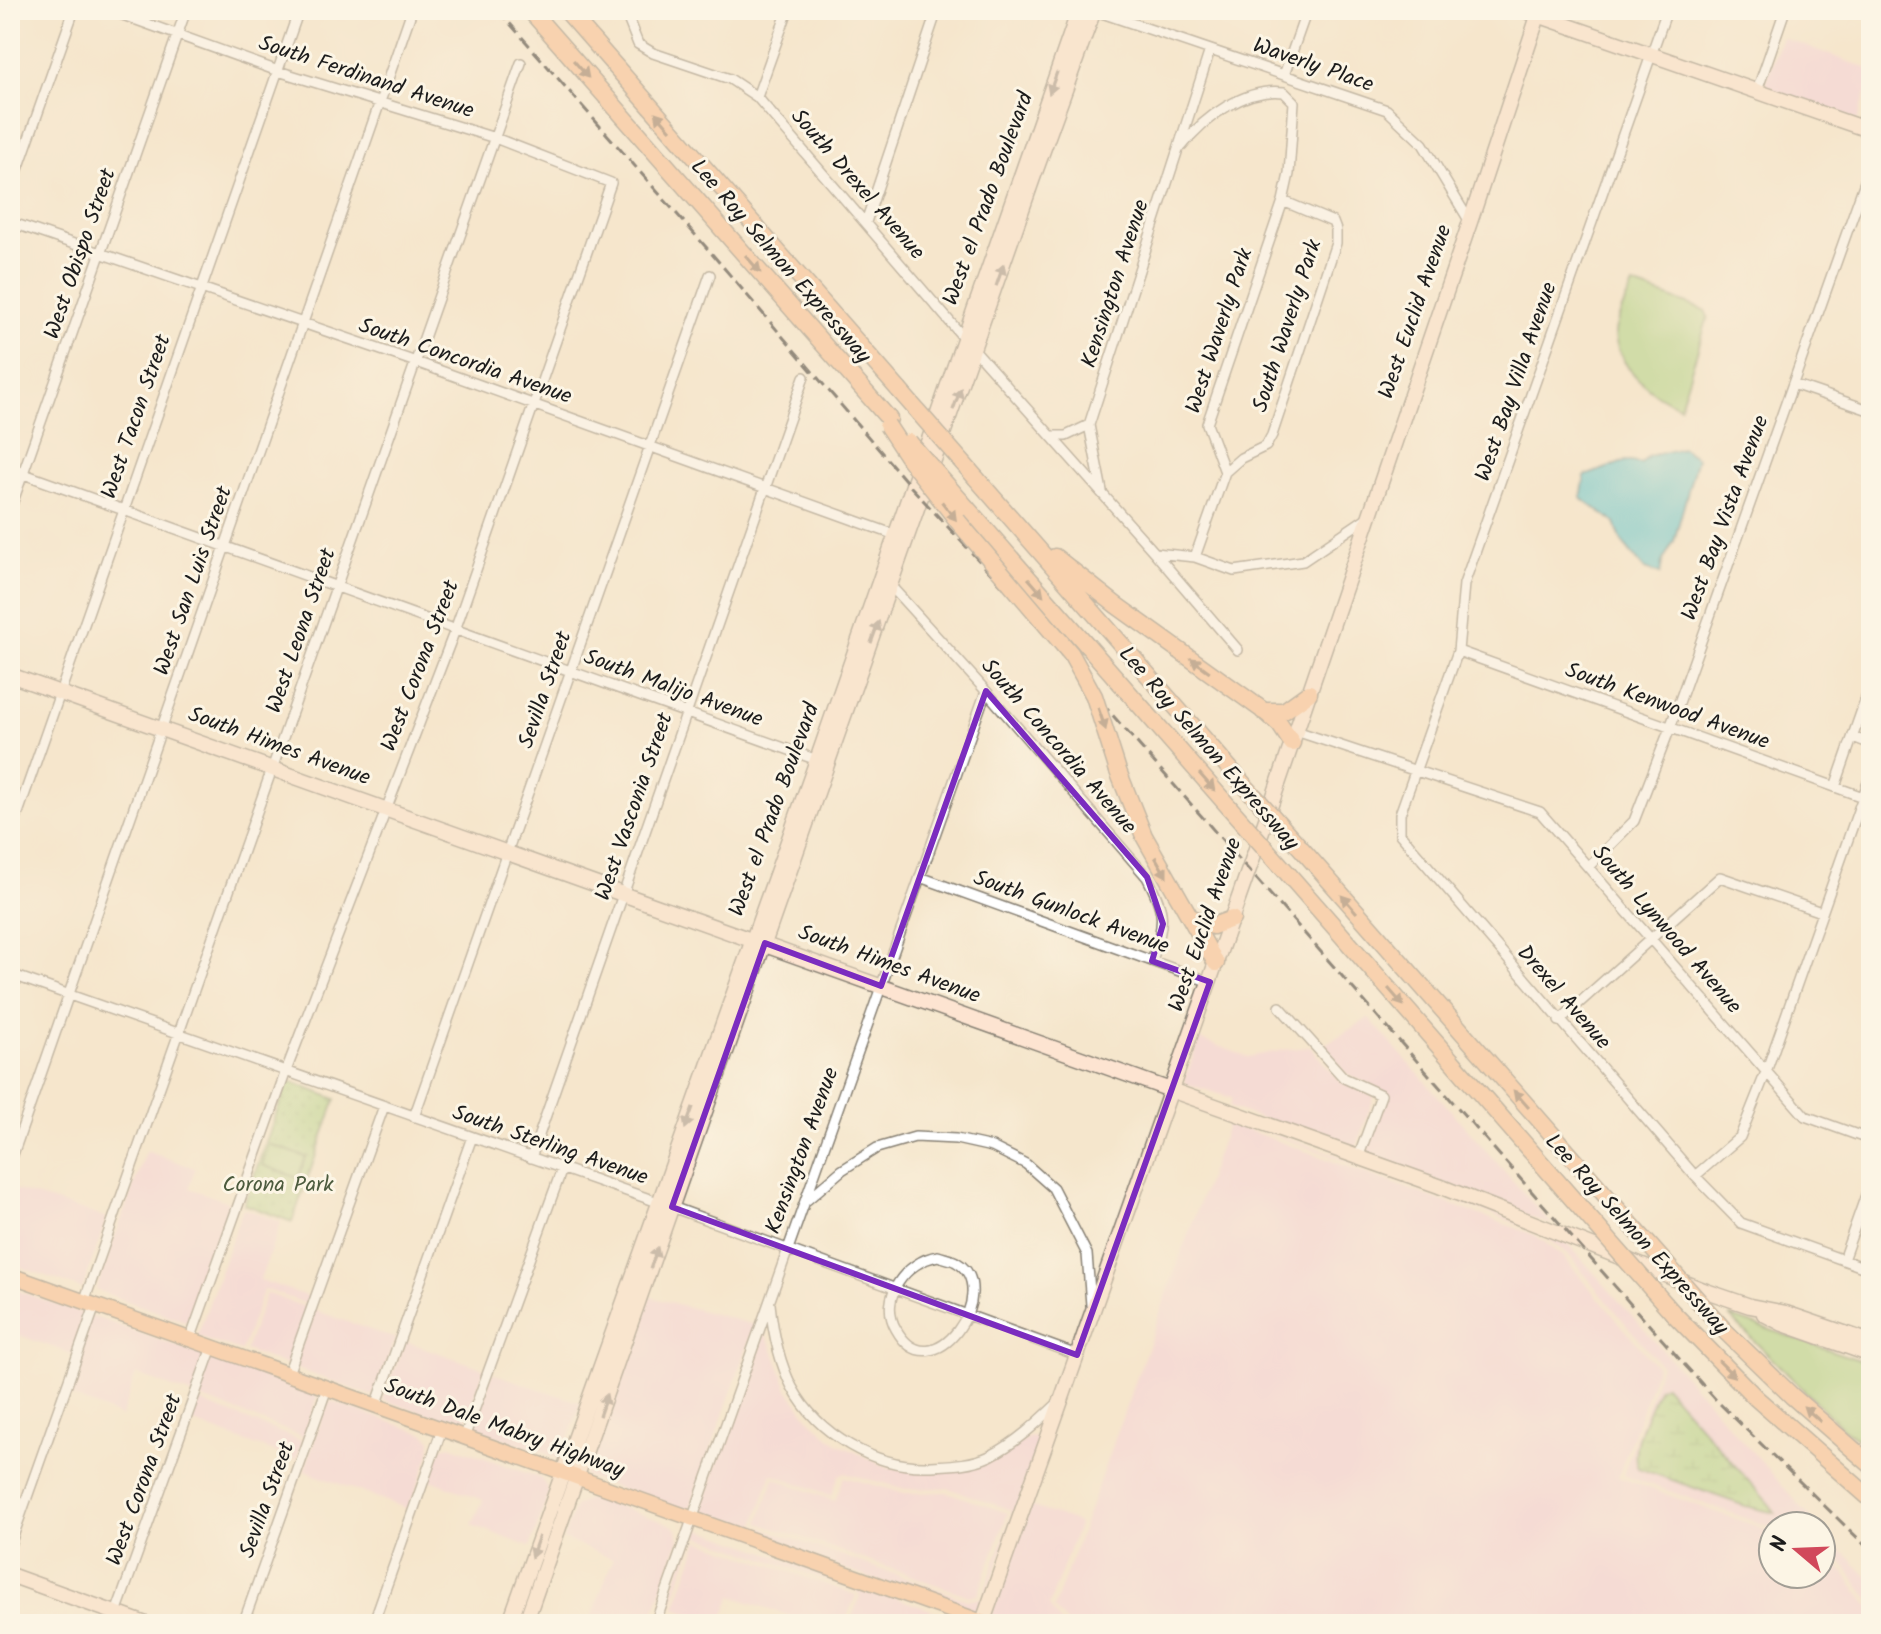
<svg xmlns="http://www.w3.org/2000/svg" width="1881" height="1634" font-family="Kalam,sans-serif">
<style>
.built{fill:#f4cfdd;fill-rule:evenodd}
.grass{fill:url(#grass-dots);stroke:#60764c;stroke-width:2}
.wetland{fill:url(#wetland-marsh);stroke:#60764c;stroke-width:2}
.pitch{fill:#a4d07c;stroke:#60764c;stroke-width:2}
.water{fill:#57c4d0;stroke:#3a7076;stroke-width:2}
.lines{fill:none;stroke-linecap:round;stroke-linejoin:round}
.street-casing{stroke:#888174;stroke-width:12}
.secondary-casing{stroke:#888174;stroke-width:17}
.primary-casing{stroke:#888174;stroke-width:17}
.highway-casing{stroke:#888174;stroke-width:19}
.street{stroke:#fff;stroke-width:9}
.secondary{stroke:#fde4d1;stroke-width:14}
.primary{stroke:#fabb8c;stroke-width:14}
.highway{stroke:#fabb8c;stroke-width:16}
.rail{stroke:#1c1c1c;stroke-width:3;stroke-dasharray:12 6;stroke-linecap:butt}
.highway-bridge-casing{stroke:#888174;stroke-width:19;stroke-linecap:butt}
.highway-bridge{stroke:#fabb8c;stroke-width:16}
.oneway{fill:#8b6c54}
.oneway2{fill:#988a80}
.marked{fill:none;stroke:#7b2cbf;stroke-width:6;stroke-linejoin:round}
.labels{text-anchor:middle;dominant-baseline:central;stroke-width:6;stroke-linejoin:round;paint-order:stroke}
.street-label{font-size:22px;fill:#1c1c1c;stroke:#fcf5e5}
.park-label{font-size:22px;fill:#4c5b3e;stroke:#fcf5e5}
</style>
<defs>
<pattern id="grass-dots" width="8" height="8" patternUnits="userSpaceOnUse" patternTransform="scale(2)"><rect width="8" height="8" fill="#a4d07c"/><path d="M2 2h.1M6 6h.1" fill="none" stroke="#8db26b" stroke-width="1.8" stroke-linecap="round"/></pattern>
<pattern id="wetland-marsh" width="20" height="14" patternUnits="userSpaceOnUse" patternTransform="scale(2)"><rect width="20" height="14" fill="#a4d07c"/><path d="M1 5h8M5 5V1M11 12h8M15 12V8" fill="none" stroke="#8db26b"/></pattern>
</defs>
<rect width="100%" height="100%" fill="#fcf5e5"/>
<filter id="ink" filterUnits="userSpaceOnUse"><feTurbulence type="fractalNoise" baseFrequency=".0125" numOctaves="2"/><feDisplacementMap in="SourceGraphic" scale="16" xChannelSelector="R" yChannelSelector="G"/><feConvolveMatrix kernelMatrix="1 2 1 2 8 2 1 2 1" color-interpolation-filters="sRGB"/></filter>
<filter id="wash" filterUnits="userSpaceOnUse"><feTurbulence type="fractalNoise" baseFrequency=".006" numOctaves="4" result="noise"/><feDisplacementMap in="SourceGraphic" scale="32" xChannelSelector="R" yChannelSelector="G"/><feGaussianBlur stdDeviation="1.8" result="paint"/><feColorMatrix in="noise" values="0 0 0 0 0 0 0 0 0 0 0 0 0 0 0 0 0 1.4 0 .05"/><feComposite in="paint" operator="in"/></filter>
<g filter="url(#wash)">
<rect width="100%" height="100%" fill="#f5e6cc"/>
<path class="built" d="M1782 37 1871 70V80L1857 121 1763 88Z
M1369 1018 1552 1225 1365 1155 1386 1097 1383 1091 1347 1074 1322 1046Z
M1199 1039 1248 1057 1289 1049 1310 1047 1340 1081 1374 1097 1355 1152 1229 1107 1232 1098 1184 1083Z
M1226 1116 1437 1190 1565 1240 1818 1526 1773 1528 1623 1475 1661 1366 1567 1253 1537 1231 1230 1119 1225 1121ZM1664 1385 1770 1505 1775 1512 1745 1506 1639 1468 1634 1460 1635 1449 1658 1388Z
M1228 1123 1535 1235 1563 1256 1657 1367 1618 1477 1773 1532V1574H1821V1548L1828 1551 1871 1609V1624H1067L1054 1608Z
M146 1151 195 1168 189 1188 231 1203 187 1322 96 1290Z
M10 1188 107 1218 82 1289 10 1263Z
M243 1208 281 1222 260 1280 310 1297 307 1304 264 1289 241 1351 197 1337Z
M10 1288 313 1393 317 1398 304 1437 136 1374 121 1417 66 1394 80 1357 10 1332Z
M266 1293 396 1339 373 1396 245 1350Z
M647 1296 755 1325 688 1514 584 1476Z
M764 1332 771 1344 788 1389 811 1421 837 1443 888 1468 922 1471 971 1467 992 1461 1030 1436 1042 1439 979 1617 698 1517ZM844 1473 905 1489 948 1488 1010 1510 1012 1515 982 1598 968 1600 755 1525 772 1474 832 1496 839 1475Z
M405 1341 485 1369 463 1425 383 1400Z
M492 1373 581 1403 561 1459 473 1428Z
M198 1401 303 1441 296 1460 191 1422Z
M331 1401 425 1434 431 1439 430 1455 408 1509 304 1471 325 1409Z
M450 1445 540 1478 547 1487 549 1493 530 1547 472 1525 483 1500 428 1479 441 1449Z
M844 1477 905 1493 947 1492 1008 1513 978 1595 969 1596 759 1523 774 1478 835 1501Z
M592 1497 672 1525 677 1529 679 1540 650 1624H589L613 1559 563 1539 575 1506Z
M1030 1506 1079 1523 1049 1606 1062 1624H1019L990 1619Z
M695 1527 970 1624H849L860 1596 857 1591 699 1536 695 1538 671 1607 667 1606Z
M1821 1529 1871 1580V1602L1831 1548 1821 1544Z
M699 1540 856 1595 844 1624H813L732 1596 721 1624 675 1608Z"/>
<path class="grass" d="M288 1081 336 1099 292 1222 244 1204Z"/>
<path class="wetland" d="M1664 1385 1770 1505 1775 1513 1745 1506 1638 1468C1628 1448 1650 1409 1658 1388Z"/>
<path class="pitch" d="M1633 285 1705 310 1708 317 1680 406C1652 397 1616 365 1615 333 1615 322 1628 296 1633 285Z
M269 1144 306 1157 298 1178 262 1165Z
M1729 1316 1871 1364V1448L1843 1429Z"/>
<path class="water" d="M1682 448 1697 458 1674 541 1662 562 1660 574 1644 569 1622 542 1615 523 1581 498 1585 476 1626 461 1641 464 1649 456Z"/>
</g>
<g filter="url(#ink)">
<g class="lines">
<defs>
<path id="street" d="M109 10 278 71 495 138 611 183 455 630 286 1071 190 1340
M1093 10 1387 110 1423 144 1470 222
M1667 10 1464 584 1458 651 1400 814V834L1695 1176 1741 1223 1871 1270
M625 11 638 44 653 53 730 79 757 97 963 337 1155 553 1195 557 1234 571 1303 561 1368 517
M1284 75 1307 10
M1757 91 1785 10
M757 97 788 10
M1860 127 1871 96
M1182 146C1204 117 1246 87 1284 92
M10 192 74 10
M10 222 416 362 901 537
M866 222 937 10
M1793 384 1866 409
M1053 436H1066L1089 425
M10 469 820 761
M1225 472 1207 424 1283 201 1289 174 1294 102 1284 92
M1225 472 1241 458 1266 446 1272 435 1336 243V230L1333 222 1283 201
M1102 491 1089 425 1210 50
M10 510 186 10
M1155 553 1238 650
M1195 557 1225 472
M889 584 986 691 1147 877C1167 915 1164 921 1152 961
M1458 651 1863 797
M1296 731 1540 812 1805 1116 1871 1140
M1853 737 1871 744
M1835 787 1871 684
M10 836 299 10
M1588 867 1634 821 1670 728 1871 165
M920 877 1210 982
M10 974 672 1207 1077 1355
M1280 1007 1344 1078 1381 1095 1358 1158
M1559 1021 1720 877 1821 912
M414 1117 710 275
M531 1158 804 377
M10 1163 412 10
M1695 1176 1740 1137 1766 1072 1871 774
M807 1200 842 1170 877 1148 915 1137 956 1139 992 1147 1026 1164 1053 1188 1087 1254 1091 1305
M938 1256C943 1258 951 1259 956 1262 1004 1288 933 1396 896 1329 878 1298 906 1261 938 1256Z
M1843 1260 1871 1181
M84 1302 521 63
M770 1304C773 1332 779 1362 792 1387 818 1435 875 1468 929 1466 949 1465 971 1465 990 1456 1016 1443 1037 1423 1058 1403
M288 1374 384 1106
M376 1406 472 1137
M464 1438 562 1169
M10 1545 95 1306
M112 1624 212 1347
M243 1624 327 1388
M373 1624 442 1429
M655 1624 986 691"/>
<path id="secondary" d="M1523 10 1871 131
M10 675 1439 1186 1706 1291 1750 1306 1786 1313 1871 1342
M1764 1314 1783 1324 1871 1355
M10 1575 146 1624
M509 1624 817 760 1079 10
M525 1624 1033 178 1094 10
M982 1624 1249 869 1470 222 1540 10"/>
<path id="primary" d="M10 1275 988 1624"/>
<path id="highway" d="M530 10 889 419
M566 10 899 390
M976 478 1238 778
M966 507 1229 807
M1055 557 1116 605 1268 714 1280 725 1292 743
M1263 711H1284L1309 693
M1118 771 1144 836 1216 963
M1299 846 1628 1221
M1289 875 1577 1204
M1192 918 1213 926 1232 919
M1673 1313 1756 1398 1871 1499
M1725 1331 1792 1396 1871 1465"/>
</defs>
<use href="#street" class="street-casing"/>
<use href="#secondary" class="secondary-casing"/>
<use href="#primary" class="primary-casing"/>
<use href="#highway" class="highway-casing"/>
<use href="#street" class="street"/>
<use href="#secondary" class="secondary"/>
<use href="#primary" class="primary"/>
<use href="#highway" class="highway"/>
<path class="rail" d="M498 10 712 254 911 487 1033 619 1079 677 1642 1317 1717 1401 1871 1551"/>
<defs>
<path id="highway-bridge" d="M899 390 976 478
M887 425 910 460 961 525 1071 654 1094 696 1118 771
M909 442 966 507
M1238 778 1299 846
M1229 807 1289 875
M1577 1204 1673 1313
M1628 1221 1725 1331"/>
</defs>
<use href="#highway-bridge" class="highway-bridge-casing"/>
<use href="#highway-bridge" class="highway-bridge"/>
</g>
<defs><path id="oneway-solid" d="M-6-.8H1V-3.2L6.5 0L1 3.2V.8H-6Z" transform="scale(2)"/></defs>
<g class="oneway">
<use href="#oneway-solid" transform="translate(581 69) rotate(49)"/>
<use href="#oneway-solid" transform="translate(663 121) rotate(-131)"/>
<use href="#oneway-solid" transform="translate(753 264) rotate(49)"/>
<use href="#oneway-solid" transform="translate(949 511) rotate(52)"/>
<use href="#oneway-solid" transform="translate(1036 587) rotate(49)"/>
<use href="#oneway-solid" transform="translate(1200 665) rotate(-144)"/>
<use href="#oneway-solid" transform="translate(1102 719) rotate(71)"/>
<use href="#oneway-solid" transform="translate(1207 782) rotate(49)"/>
<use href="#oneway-solid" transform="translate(1161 867) rotate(60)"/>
<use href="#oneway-solid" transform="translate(1349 904) rotate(-131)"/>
<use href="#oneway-solid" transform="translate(1396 997) rotate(49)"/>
<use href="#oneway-solid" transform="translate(1521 1099) rotate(-131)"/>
<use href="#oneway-solid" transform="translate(1727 1369) rotate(45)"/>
<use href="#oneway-solid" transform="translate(1812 1414) rotate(-138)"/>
</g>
<g class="oneway2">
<use href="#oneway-solid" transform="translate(1053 83) rotate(110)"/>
<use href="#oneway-solid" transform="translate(1000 275) rotate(-71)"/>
<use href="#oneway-solid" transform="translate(957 399) rotate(-70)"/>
<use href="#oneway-solid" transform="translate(875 632) rotate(-70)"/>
<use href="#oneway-solid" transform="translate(689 1118) rotate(110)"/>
<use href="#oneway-solid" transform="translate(654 1258) rotate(-71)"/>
<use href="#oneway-solid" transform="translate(603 1405) rotate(-71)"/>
<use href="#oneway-solid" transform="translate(535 1547) rotate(109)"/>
</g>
</g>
<path d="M0 0H1881V1634H0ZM986 691 1147 877 1163 924 1152 961 1210 982 1077 1355 672 1207 765 943 881 986Z" fill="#f5e6cc" fill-opacity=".55" fill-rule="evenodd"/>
<path class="marked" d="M986 691 1147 877 1163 924 1152 961 1210 982 1077 1355 672 1207 765 943 881 986Z"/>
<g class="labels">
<g class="street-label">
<text transform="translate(1313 66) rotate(19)">Waverly Place</text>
<text transform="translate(366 78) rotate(18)">South Ferdinand Avenue</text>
<text transform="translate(857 185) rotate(49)">South Drexel Avenue</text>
<text transform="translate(989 199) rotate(-70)">West el Prado Boulevard</text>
<text transform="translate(81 254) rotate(-71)">West Obispo Street</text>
<text transform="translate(780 262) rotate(49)">Lee Roy Selmon Expressway</text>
<text transform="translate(1116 284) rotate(-72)">Kensington Avenue</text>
<text transform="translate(1416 312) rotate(-71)">West Euclid Avenue</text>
<text transform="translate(1288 326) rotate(-72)">South Waverly Park</text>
<text transform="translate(1220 331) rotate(-72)">West Waverly Park</text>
<text transform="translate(465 362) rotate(19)">South Concordia Avenue</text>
<text transform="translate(1517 382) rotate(-71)">West Bay Villa Avenue</text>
<text transform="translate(137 417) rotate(-71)">West Tacon Street</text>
<text transform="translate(1726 518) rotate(-70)">West Bay Vista Avenue</text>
<text transform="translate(194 581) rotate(-71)">West San Luis Street</text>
<text transform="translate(302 631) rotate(-71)">West Leona Street</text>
<text transform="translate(421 666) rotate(-69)">West Corona Street</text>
<text transform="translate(673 689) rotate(20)">South Malijo Avenue</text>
<text transform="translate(546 690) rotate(-71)">Sevilla Street</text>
<text transform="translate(1667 707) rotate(20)">South Kenwood Avenue</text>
<text transform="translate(279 747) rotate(20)">South Himes Avenue</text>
<text transform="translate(1058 747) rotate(49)">South Concordia Avenue</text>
<text transform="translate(1208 749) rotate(49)">Lee Roy Selmon Expressway</text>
<text transform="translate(635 807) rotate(-71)">West Vasconia Street</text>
<text transform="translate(775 810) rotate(-70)">West el Prado Boulevard</text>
<text transform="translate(1071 913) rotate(20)">South Gunlock Avenue</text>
<text transform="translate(1206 925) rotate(-71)">West Euclid Avenue</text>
<text transform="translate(1666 930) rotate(49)">South Lynwood Avenue</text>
<text transform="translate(889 965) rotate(20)">South Himes Avenue</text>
<text transform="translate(1563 998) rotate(49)">Drexel Avenue</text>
<text transform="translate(550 1146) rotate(19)">South Sterling Avenue</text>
<text transform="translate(803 1151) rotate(-70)">Kensington Avenue</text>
<text transform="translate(1636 1235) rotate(48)">Lee Roy Selmon Expressway</text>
<text transform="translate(504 1429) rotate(20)">South Dale Mabry Highway</text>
<text transform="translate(145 1480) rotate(-70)">West Corona Street</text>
<text transform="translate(268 1500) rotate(-70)">Sevilla Street</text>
</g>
<g class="park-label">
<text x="278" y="1185">Corona Park</text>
</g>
</g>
<rect width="1881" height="1634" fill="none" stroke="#fcf5e5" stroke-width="40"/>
<g transform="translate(1797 1550) rotate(289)"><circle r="38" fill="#fcf5e5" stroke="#a29e95" stroke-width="2"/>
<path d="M0-6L14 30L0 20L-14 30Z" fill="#d1495b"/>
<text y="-12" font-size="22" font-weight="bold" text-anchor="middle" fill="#1c1c1c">N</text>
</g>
</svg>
